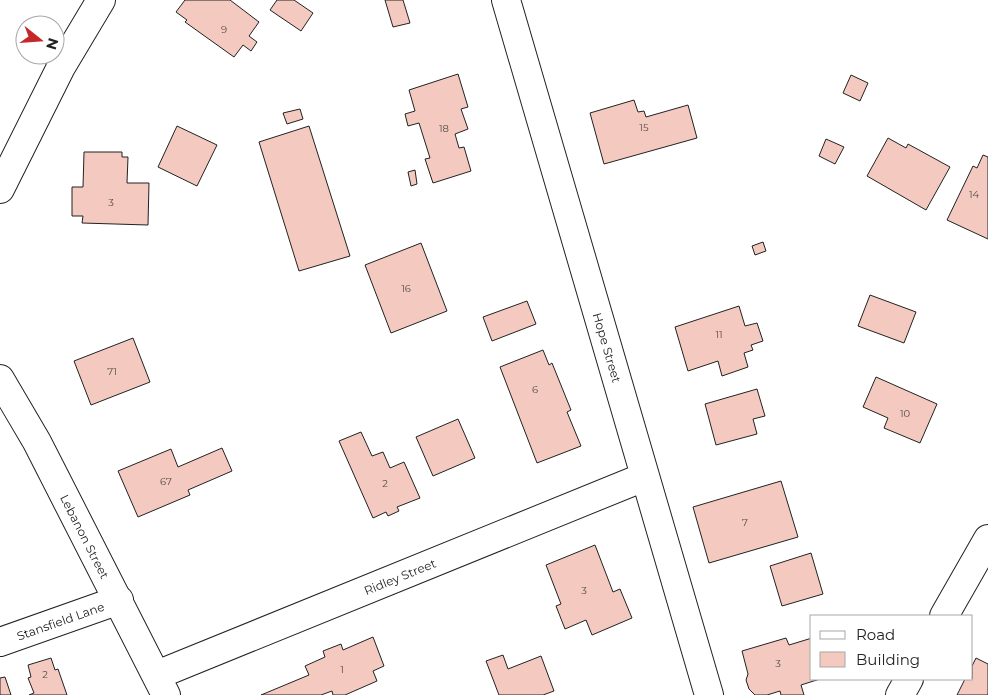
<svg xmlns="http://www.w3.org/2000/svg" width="988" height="695" font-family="Montserrat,sans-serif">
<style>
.building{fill:#f3c9c0;stroke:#222}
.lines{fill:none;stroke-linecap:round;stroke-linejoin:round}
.minor-casing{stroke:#222;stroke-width:30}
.trunk-casing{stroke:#222;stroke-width:30}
.minor{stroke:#fff;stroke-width:28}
.trunk{stroke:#fff;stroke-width:28}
.labels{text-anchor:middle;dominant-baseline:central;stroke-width:4;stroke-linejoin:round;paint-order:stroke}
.number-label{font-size:10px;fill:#564c4a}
.street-label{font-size:12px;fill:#222;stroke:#fff}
</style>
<rect width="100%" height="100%" fill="#fff"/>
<path class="building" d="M185 0H230L259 22 249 36 257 42 251 51 243 45 234 57 185 22 187 20 176 12Z
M277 0H294L313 13 301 31 270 10Z
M385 0H403L410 23 393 27Z
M458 74 468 107 461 109 468 129 455 134 459 148 464 147 471 171 433 183 425 159 430 158 419 123 408 126 405 114 415 111 409 90Z
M851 75 868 83 860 101 843 93Z
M634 100 638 112 644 111 646 117 688 105 697 138 604 164 590 113Z
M300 109 303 119 287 124 283 113Z
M177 126 217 145 197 186 158 167Z
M309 126 350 256 299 271 259 142Z
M888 138 906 148 908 144 950 167 926 210 867 176Z
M826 139 844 147 835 164 819 156Z
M84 152H122V157H128L127 183H149L148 225 82 223 83 216H72V187H83Z
M983 155 988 157V239L947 220 973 166 977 168Z
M415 170 417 184 411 186 408 172Z
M763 242 766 251 755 255 752 246Z
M421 243 447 311 391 333 365 265Z
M870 295 916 312 904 343 858 326Z
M527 301 536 324 492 341 483 317Z
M739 306 745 326 757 323 763 341 751 345 753 350 744 353 748 367 722 376 718 361 688 371 675 327Z
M133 338 150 382 91 405 74 361Z
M543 350 549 365 552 363 571 410 567 412 581 446 537 463 500 367Z
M876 377 937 404 920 443 884 428 888 418 863 407Z
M757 389 765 416 753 419 757 434 716 445 705 404Z
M458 419 475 458 433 476 416 437Z
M361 432 372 456 383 452 390 468 404 462 420 498 397 507 399 511 388 516 386 512 373 518 339 441Z
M222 448 232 471 188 490 190 495 138 517 118 471 171 449 178 467Z
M781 481 798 537 709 563 693 507Z
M595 545 613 592 620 589 632 618 592 635 586 620 565 629 556 606 561 604 546 565Z
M811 553 823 594 782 606 770 566Z
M373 637 384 666 373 671 377 681 345 695H333L332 691 321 695H261L309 675 305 666 325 657 323 651 341 644 343 650Z
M786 638 789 645 812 638V679H820L801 685 804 695H781L780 691 767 695H755L749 689 746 680 748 674 742 651Z
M503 655 508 669 541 656 554 691 543 695H499L486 661Z
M51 658 55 670 58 669 67 695H29L34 693 28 678 31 677 28 665Z
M976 658 988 664V695H957L965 679H972V666Z
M5 677 11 695H0V678Z"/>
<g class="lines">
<defs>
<g id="minor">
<path id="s1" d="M506 0 709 695"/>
<path d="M0 189 61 67 101 0"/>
<path d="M944 616 988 539"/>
<path id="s2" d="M0 642 119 600"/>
<path id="s3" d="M157 675 644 477"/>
<path d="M900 695 909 679"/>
</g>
<g id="trunk">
<path id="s4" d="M0 379 37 442 166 695"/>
</g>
</defs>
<use href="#minor" class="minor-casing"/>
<use href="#trunk" class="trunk-casing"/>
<use href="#minor" class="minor"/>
<use href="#trunk" class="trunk"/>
</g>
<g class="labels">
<g class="number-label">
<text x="224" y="29">9</text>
<text x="644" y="127">15</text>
<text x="444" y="128">18</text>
<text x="974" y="194">14</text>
<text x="111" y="202">3</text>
<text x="406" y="288">16</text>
<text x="719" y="334">11</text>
<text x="112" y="371">71</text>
<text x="535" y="389">6</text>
<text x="905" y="413">10</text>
<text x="166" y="481">67</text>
<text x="385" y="483">2</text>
<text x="745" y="522">7</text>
<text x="584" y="590">3</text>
<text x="778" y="663">3</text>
<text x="342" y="669">1</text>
<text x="45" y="674">2</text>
</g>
<g class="street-label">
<text stroke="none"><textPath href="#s1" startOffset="362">Hope Street</textPath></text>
<text stroke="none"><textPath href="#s4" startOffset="179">Lebanon Street</textPath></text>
<text stroke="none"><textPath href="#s3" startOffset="262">Ridley Street</textPath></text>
<text stroke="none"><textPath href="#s2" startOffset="64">Stansfield Lane</textPath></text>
</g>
</g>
<rect x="810" y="615" width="162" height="65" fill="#ffffff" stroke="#a7a7a7"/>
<rect x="820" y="631" width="25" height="8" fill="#ffffff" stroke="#a7a7a7"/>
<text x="856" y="640" font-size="15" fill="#222222">Road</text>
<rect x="820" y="652" width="25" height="15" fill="#f3c9c0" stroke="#a7a7a7"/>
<text x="856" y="665" font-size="15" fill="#222222">Building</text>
<g transform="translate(40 40) rotate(107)"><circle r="24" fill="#ffffff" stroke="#a7a7a7"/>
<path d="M0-4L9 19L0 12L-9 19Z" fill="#c62828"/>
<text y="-8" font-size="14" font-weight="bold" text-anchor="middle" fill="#222222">N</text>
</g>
</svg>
